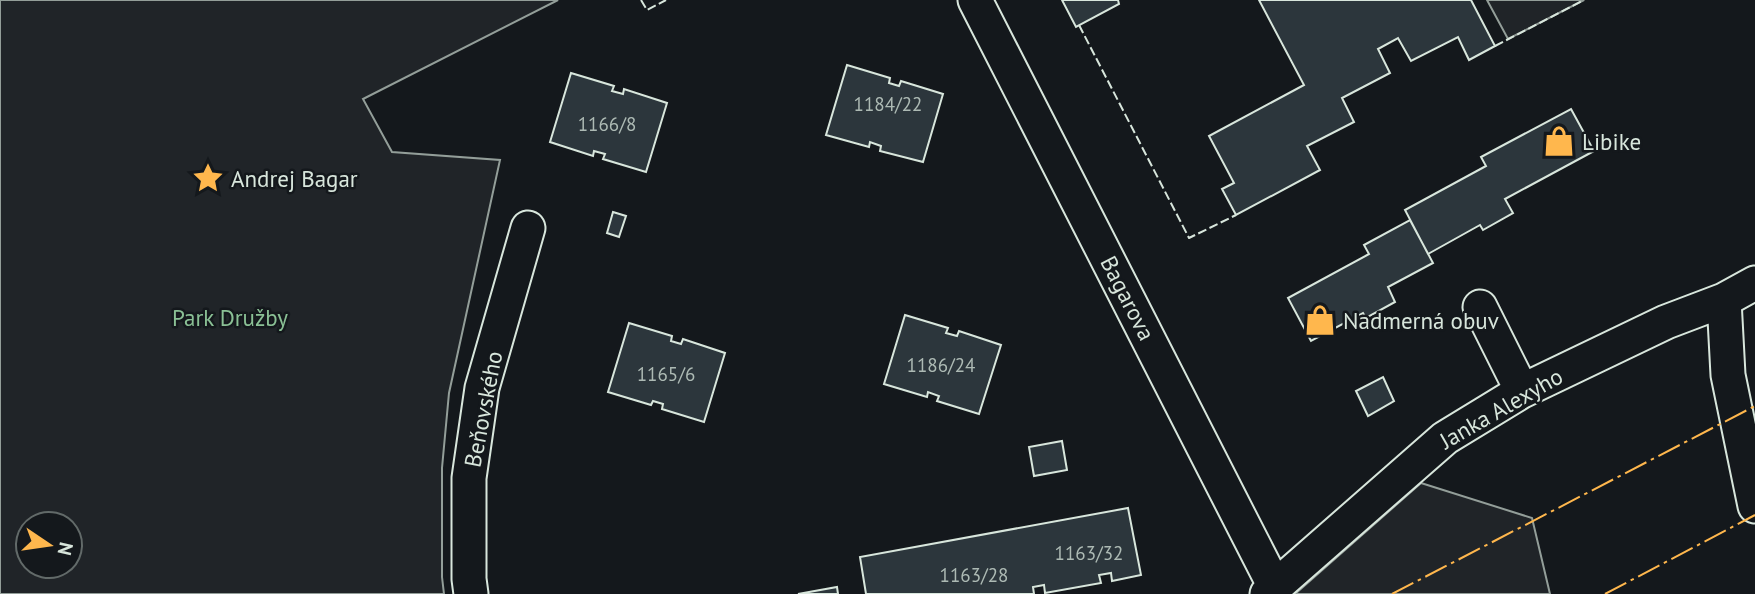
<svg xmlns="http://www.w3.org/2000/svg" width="1755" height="594" font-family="'PT Sans',sans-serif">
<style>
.green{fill:#202428;stroke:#939e99;stroke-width:2;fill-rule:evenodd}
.building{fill:#2c363c;stroke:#d8e6dc;stroke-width:2}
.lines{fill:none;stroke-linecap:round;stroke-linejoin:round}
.minor-casing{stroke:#d8e6dc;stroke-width:37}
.minor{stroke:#14181c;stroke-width:33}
.fence{stroke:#d8e6dc;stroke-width:2;stroke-dasharray:9 3.5;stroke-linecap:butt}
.power{stroke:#ffb74d;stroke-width:2;stroke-dasharray:24 5 3.5 5;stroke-linecap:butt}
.labels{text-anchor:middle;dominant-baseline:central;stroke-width:5;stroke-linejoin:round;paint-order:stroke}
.number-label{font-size:19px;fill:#adbab4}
.poi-label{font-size:23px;fill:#d8e6dc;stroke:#14181c;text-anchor:start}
.street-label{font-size:23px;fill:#d8e6dc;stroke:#14181c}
.park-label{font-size:23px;fill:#8ac095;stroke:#14181c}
</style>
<rect width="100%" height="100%" fill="#14181c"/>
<path class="green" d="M0 0H558L363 99 392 152 500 160 449 393 442 468V577L444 594H0ZM28 524H70V566H28Z
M1487 0H1584L1508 39Z
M1421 483 1532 518 1550 594H1295Z"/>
<path class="building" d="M1062 0H1118L1119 4 1076 27Z
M1259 0H1471L1495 46 1469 60 1458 37 1411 61 1398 38 1378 49 1390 73 1342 98 1354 122 1307 146 1320 170 1236 215 1222 189 1234 183 1209 136 1304 85Z
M847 65 890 78 889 83 899 86 901 81 943 94 923 162 880 151 881 146 870 142 869 147 826 135Z
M571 73 614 86 612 91 623 94 624 89 667 103 646 172 603 159 605 154 594 151 593 156 550 142Z
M1571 109 1594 151 1505 199 1513 213 1483 230 1480 225 1428 254 1405 210 1486 166 1481 157Z
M613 212 626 216 619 237 607 233Z
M1410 220 1433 263 1388 287 1395 302 1366 318 1363 313 1311 341 1288 298 1369 254 1364 245Z
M905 315 948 328 946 333 957 336 959 331 1001 345 979 414 937 401 939 396 928 392 927 397 884 384Z
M629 323 672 336 671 341 681 344 683 339 725 353 704 422 662 409 663 404 653 401 651 405 608 392Z
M1383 377 1394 401 1368 416 1356 391Z
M1062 441 1067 470 1034 476 1029 447Z
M1128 508 1141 575 1112 581 1111 573 1099 575 1101 583 1045 593 1044 585 1033 587 1034 594H866L860 557Z
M837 587 838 594H798Z"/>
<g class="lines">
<defs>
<path id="minor" d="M975 0 1275 587
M1724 300 1728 375 1755 506
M1480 307 1522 391
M471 594 469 579V478L482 388 528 228
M1267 594 1445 438 1522 391 1666 322 1724 300 1755 283"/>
</defs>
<use href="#minor" class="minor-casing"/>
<use href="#minor" class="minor"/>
<path class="fence" d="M641 0 647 10 666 0
M1079 25 1189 238 1236 215
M1495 46 1584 0"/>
<path class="power" d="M1392 594 1755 406
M1605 594 1755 515"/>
</g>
<defs>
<symbol id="shop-bare" viewBox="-9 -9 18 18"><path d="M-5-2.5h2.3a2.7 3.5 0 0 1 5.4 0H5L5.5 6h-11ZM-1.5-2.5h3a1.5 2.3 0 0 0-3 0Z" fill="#ffb74d" stroke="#14181c" stroke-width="2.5" paint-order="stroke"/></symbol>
<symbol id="sight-bare" viewBox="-9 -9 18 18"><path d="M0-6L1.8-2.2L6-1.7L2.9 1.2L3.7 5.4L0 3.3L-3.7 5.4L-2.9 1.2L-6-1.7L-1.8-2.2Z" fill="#ffb74d" stroke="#14181c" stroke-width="2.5" paint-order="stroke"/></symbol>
</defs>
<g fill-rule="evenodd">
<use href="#shop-bare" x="1537" y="119" width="44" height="44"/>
<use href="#sight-bare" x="186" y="156" width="44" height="44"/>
<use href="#shop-bare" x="1298" y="298" width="44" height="44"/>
</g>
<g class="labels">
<g class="number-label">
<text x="888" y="104">1184/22</text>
<text x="607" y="124">1166/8</text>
<text x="941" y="365">1186/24</text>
<text x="666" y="374">1165/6</text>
<text x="1089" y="553">1163/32</text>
<text x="974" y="575">1163/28</text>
</g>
<g class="poi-label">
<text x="1582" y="141">Libike</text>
<text x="231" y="178">Andrej Bagar</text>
<text x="1343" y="320">Nadmerná obuv</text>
</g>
<g class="street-label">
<text transform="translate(1128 298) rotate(63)">Bagarova</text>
<text transform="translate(1501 408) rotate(-30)">Janka Alexyho</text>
<text transform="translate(483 409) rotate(-79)">Beňovského</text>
</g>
<g class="park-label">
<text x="230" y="317">Park Družby</text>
</g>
</g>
<g transform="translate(49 545) rotate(103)"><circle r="33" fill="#14181c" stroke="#626a69" stroke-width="2"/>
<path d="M0-5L12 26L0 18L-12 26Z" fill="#ffb74d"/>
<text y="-10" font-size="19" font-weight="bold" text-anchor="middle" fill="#d8e6dc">N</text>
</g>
</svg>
